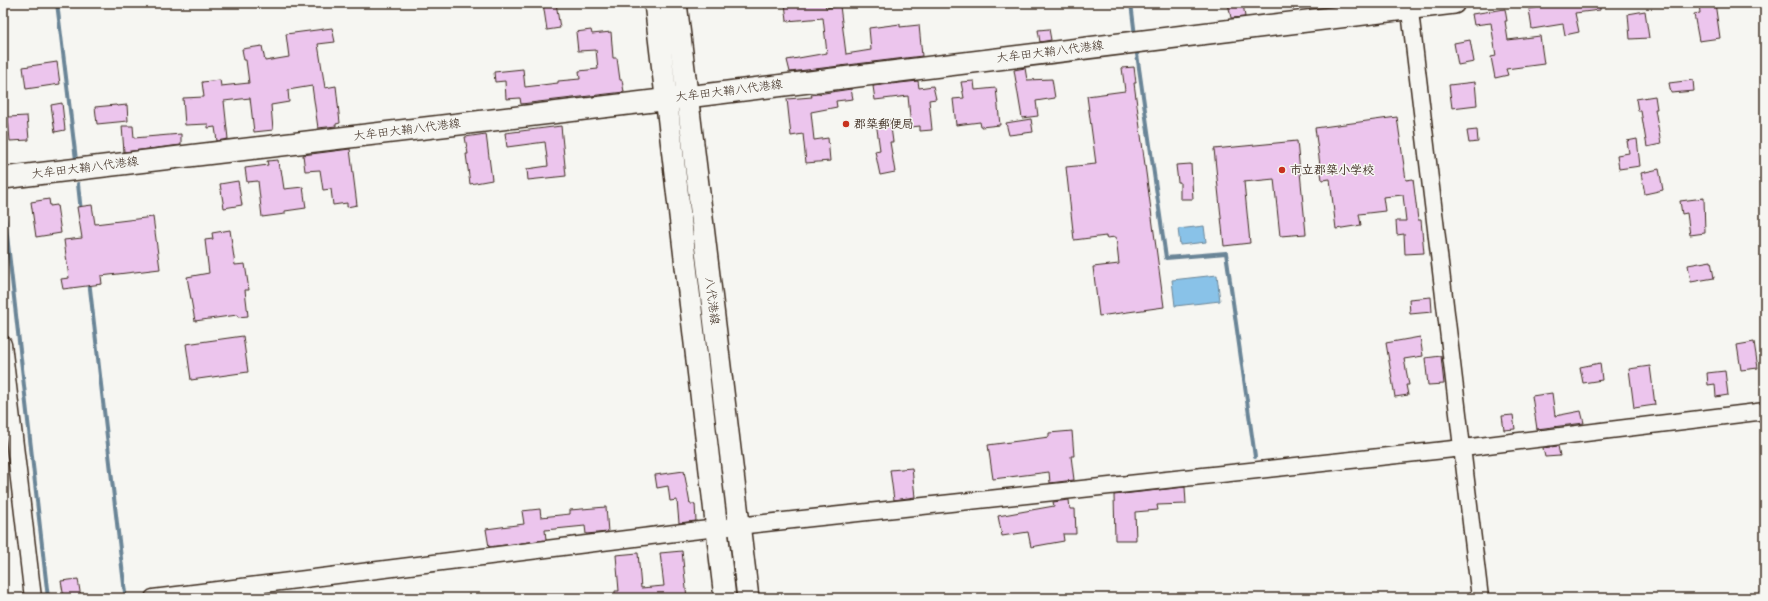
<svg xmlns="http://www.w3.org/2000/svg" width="1768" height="601" font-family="'Balsamiq Sans','Klee One',sans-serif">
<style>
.water{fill:#89c2e8;stroke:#6a8597}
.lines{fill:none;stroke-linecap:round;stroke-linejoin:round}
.stream{stroke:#6a8597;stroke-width:4}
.building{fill:#ecc5ed;stroke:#3b2a1e}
.minor-casing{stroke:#3b2a1e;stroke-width:19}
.major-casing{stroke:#3b2a1e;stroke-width:24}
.minor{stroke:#f6f6f2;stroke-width:16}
.major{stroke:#f6f6f2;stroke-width:21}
.poi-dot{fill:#c8321e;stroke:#f6f6f2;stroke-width:1.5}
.labels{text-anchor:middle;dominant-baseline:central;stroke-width:3;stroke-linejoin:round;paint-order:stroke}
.street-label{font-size:12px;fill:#3b2a1e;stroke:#f6f6f2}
.poi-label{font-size:12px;font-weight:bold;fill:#3b2a1e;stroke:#f6f6f2;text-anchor:start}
</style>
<rect width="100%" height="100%" fill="#f6f6f2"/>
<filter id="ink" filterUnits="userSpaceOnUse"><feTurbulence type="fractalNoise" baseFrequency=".025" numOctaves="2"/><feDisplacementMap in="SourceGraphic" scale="8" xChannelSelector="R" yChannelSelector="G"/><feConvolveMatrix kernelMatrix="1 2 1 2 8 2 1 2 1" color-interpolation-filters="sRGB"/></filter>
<g filter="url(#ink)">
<path class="water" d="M1204 226 1206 242 1180 245 1178 229Z
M1217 275 1220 301 1175 306 1172 280Z"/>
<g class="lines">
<path class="stream" d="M57 3 76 160
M1131 3 1135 36
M1136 47 1166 258 1226 253 1255 457
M78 184 81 212
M3 200 48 598
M89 280 125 593"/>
</g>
<path class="building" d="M543 3H556L560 28 547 30Z
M785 3H825L826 8 840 6 846 54 871 50 869 28 900 24V27L919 25 922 56 790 72 787 60 827 53 823 18 787 21Z
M1228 3H1243L1245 17 1231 18Z
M1557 3H1600V10L1575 13 1579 32 1565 35 1563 24 1532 29 1529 9 1557 4Z
M1699 3H1715L1720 38 1699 41 1694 14 1700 13Z
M1505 9 1507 21H1505L1508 40 1540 36 1544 64 1506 69 1508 75 1495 78 1491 57 1496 56 1491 23 1474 25 1472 14Z
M1645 11 1649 38 1630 39 1628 14Z
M332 28 335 42 318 44 325 88 336 86 340 123 336 124V126L318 128 312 86 288 90 289 102 271 105 273 130 254 132 250 98 224 101 228 139 217 141 215 127 208 128V124L185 125 183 98 204 97 202 82 220 80 221 86 249 83 246 60H244L242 49 262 46 265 61 289 57 286 34Z
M1049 29 1051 40 1040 42 1038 30Z
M591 30 592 34 611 32 613 58H617L620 80H622L624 92 521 104 520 98 506 99 505 81 495 82 494 72 523 69 525 87 558 83V81L580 79 579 71 598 69 596 50 578 51 576 32Z
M1470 40 1474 62 1458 65 1454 43Z
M57 62 60 84 26 89 23 67Z
M1134 67 1136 83H1134L1164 307 1099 316 1093 267 1119 264 1116 237 1106 238V236L1074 240 1066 167 1096 164 1087 96 1125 91 1122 68Z
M1025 68 1027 80 1052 79 1055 98 1036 101 1038 116 1022 118 1014 70Z
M1693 80 1694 91 1671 93 1669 83Z
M918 81 919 88 933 86 936 99 929 100 932 130 920 131V126L911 127 908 96 875 100 873 86Z
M974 81 975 90 996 88 1000 125 981 127 980 122 956 125 953 99 964 98 961 82Z
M1475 82 1477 105 1452 108 1449 85Z
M851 89 853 99 836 101 837 107 811 112 814 140 828 138 830 161 806 163 803 134 791 136 787 99 812 97 811 95Z
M1655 96 1657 109H1655L1661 144 1647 147 1641 111H1638L1636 99Z
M62 103 65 130 55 132 51 105Z
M116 105 117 106 127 105 128 121 97 124 95 107Z
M27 116 29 140 10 141 8 117Z
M1397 117 1406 180 1413 179 1418 220H1421L1424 253 1405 254 1404 234 1397 235 1396 221H1406L1403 195 1383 197 1385 211 1359 214 1361 225 1336 229 1330 179 1322 180 1315 128Z
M1031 119 1033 132 1009 135 1006 123Z
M890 120 893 142H890L895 172 880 175 875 151 880 150 876 122Z
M122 126H133L134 138 181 134V145L124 152Z
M561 126 566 176 528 180 527 169 548 166 545 142 507 147 505 133Z
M1477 130 1478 142 1469 143 1467 131Z
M486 134 492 180 470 184 466 154H468L465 137Z
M1637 139 1640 166 1619 169 1617 155 1629 153 1627 141Z
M1297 141 1306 234 1280 236 1274 179 1244 182 1250 243 1224 246 1214 149Z
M350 149 357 205 347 207V203L333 205 331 189 323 190 320 170 305 171 303 155Z
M278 160 279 169H281L284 189 303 187 306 208 285 211V214L262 217 258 181 247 182 245 168 268 165 267 161Z
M1191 164 1193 199H1180V182H1178L1176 165Z
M1659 169 1663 190 1645 194 1641 173Z
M238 181 242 205 224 208 220 184Z
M1704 198 1705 233 1690 235 1687 213 1682 214 1680 201Z
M49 199 50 206 57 205 61 233 36 237 31 202Z
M92 205 95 224 153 217 160 269 101 276 102 284 63 289 61 279 69 278 64 240 82 238 77 207Z
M230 230 235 265 245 264 249 290H245L248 316 238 317 237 315 195 321 187 277 209 273 205 240 213 239 212 233Z
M1711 261 1714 278 1691 282 1688 265Z
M1431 297 1432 312 1410 314 1409 299Z
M243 336 248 372 191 380 186 344Z
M1420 337 1423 356 1404 359 1409 385H1406L1408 395 1395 397 1386 343Z
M1754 342 1758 368 1741 370 1737 345Z
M1441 356 1444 384 1428 385 1425 358Z
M1600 363 1602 380 1583 383 1580 367Z
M1650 366 1655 405 1634 408 1629 369Z
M1725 371 1728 395 1716 397 1715 384 1708 385 1707 373Z
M1552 393 1555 416 1581 411 1584 423 1537 429 1532 396Z
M1513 415 1515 429 1504 430 1502 416Z
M1072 431 1074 456H1071L1074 480 1050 483 1049 472 993 479 988 445 1049 437V433Z
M1558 446 1560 456 1545 457 1543 448Z
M912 468 915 497 894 500 890 470Z
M684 471 690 504H695L696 521 679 523 677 500 670 501 668 486 657 488 655 475Z
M1185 487 1186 504 1157 505 1158 510 1135 512 1136 540H1115L1114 495Z
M1069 500 1070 509H1075L1076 534H1063L1064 541 1031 547 1028 532 1002 536 998 516 1054 506 1053 502Z
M606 507 608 532 586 534 585 526 545 530 546 540 489 547 486 529 524 524 522 511 540 509 541 517 570 514V510Z
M682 551 687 598H615V591H619L616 555 638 553 641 588 664 586 660 553Z
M78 579 81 598H64L61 581Z"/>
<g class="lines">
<defs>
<path id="minor" d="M1409 3 1480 598
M3 344 33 598
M153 598 691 531 1463 448 1765 411"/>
<path id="major" d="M655 3 725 598
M676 3 748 598
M3 178 687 97 1454 3"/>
</defs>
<use href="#minor" class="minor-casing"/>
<use href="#major" class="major-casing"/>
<use href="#minor" class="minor"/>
<use href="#major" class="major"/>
</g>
</g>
<g class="poi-dot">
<circle cx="846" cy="124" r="4"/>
<circle cx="1282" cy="170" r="4"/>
</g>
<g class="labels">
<g class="street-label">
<text transform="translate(1050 52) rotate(-7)">大牟田大鞘八代港線</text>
<text transform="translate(729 91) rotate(-7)">大牟田大鞘八代港線</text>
<text transform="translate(407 130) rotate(-7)">大牟田大鞘八代港線</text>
<text transform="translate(85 168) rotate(-7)">大牟田大鞘八代港線</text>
<text transform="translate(712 301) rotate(83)">八代港線</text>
</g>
<g class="poi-label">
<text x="854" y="124">郡築郵便局</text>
<text x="1290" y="170">市立郡築小学校</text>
</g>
</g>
<rect width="1768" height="601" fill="none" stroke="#f6f6f2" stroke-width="16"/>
<rect x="8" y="8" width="1752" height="585" fill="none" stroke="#3b2a1e" stroke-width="1.5" filter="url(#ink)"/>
</svg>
